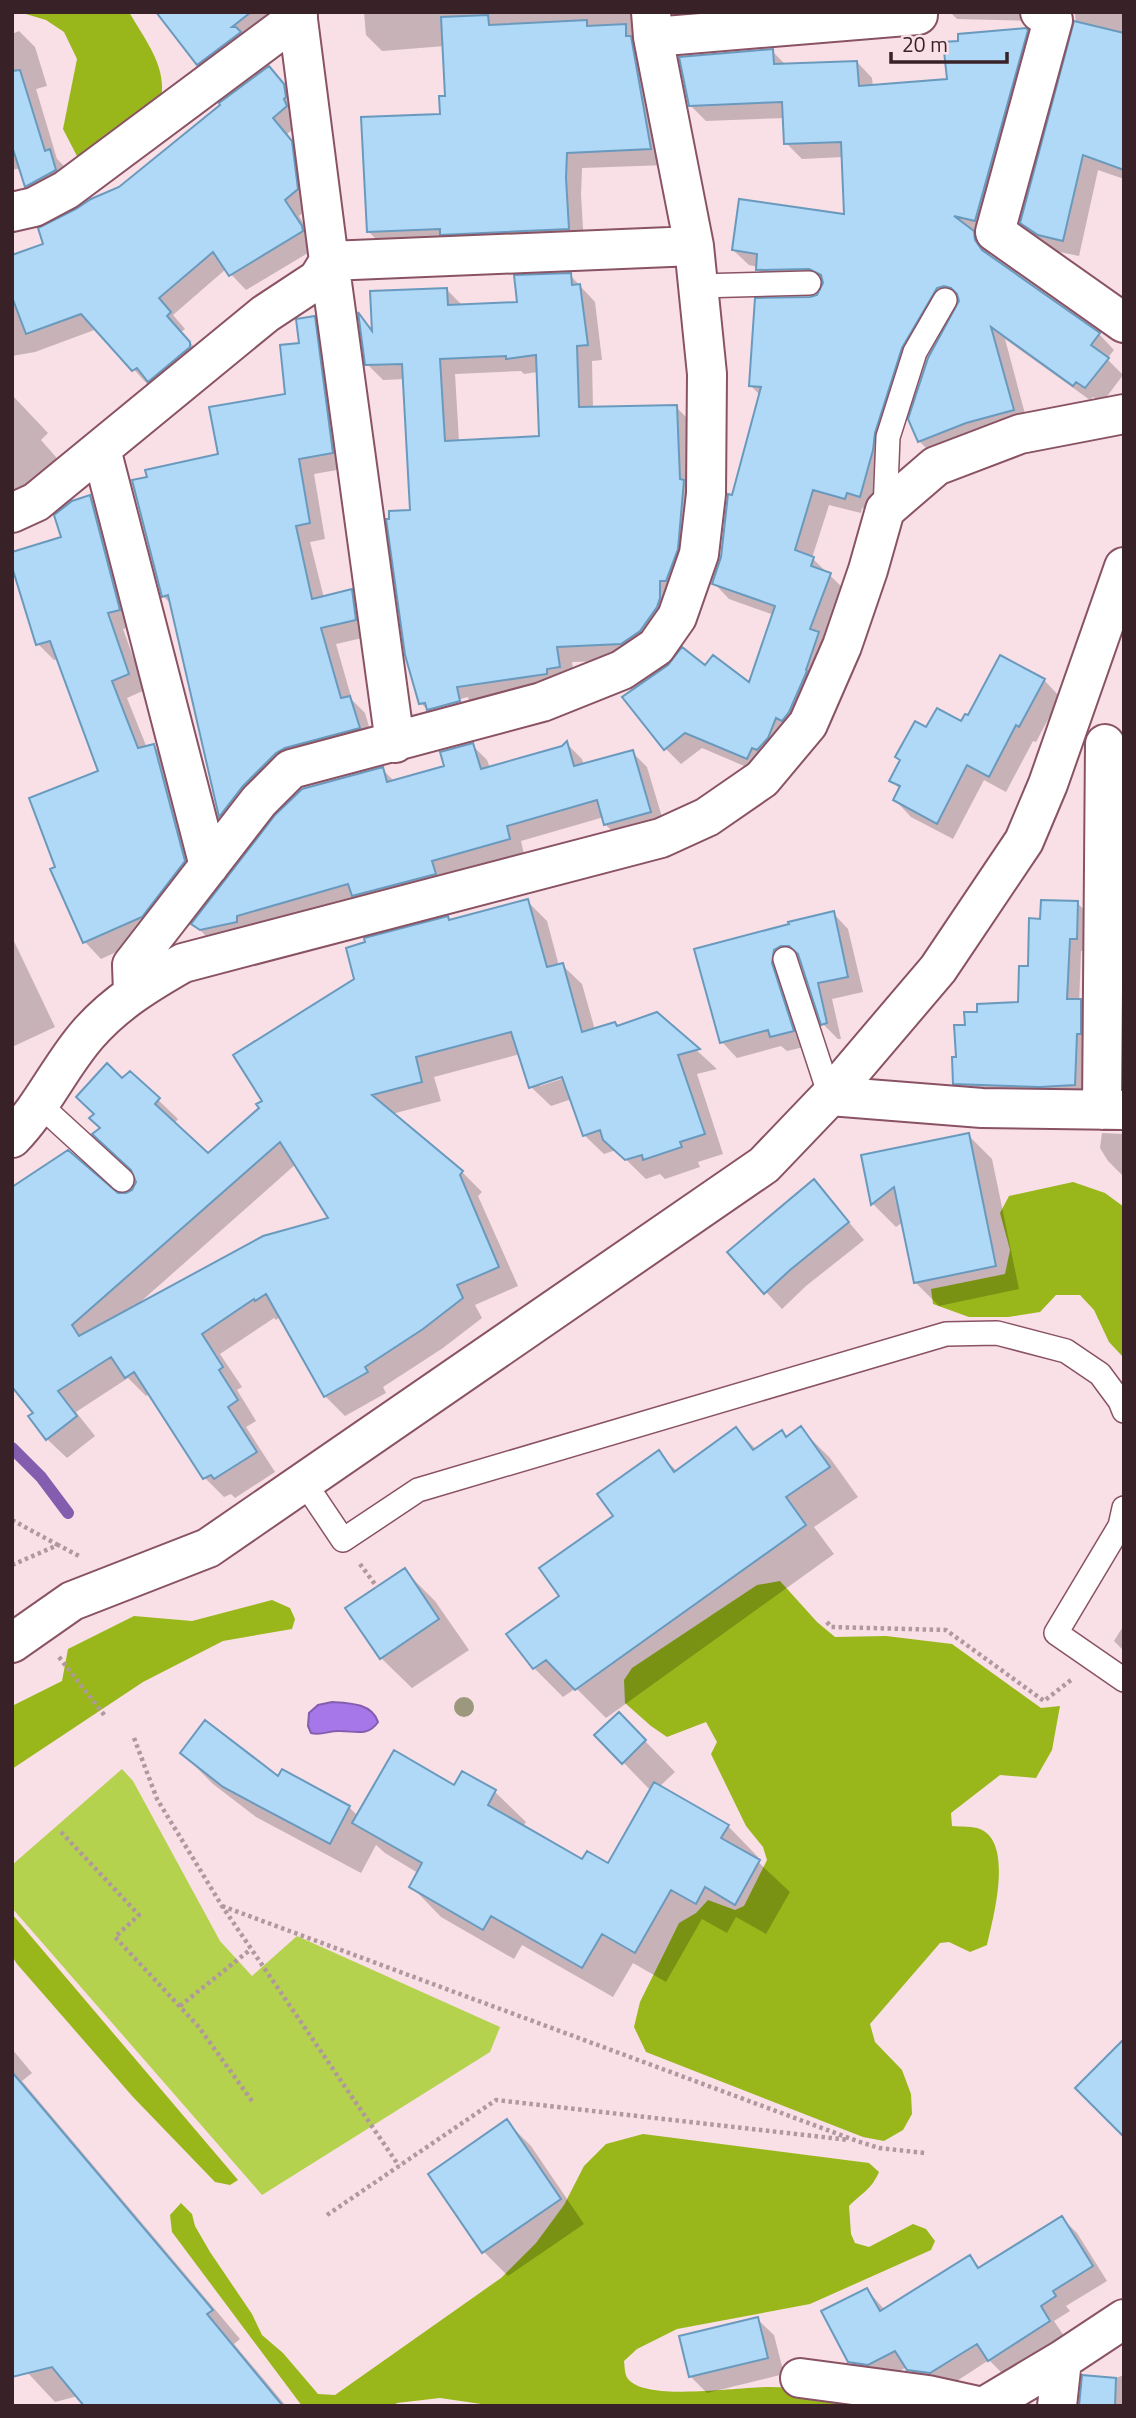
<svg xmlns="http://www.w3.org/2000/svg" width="1136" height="2418" font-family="'Titillium Web',sans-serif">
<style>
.green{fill:#b4d24d}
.forest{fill:#99b71a}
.water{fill:#a677e9;stroke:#855daf;stroke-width:2}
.shadow{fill:#0003;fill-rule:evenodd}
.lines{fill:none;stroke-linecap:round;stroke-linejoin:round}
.stream{stroke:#855daf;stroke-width:12}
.building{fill:#b0d9f7;stroke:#699abe;stroke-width:2;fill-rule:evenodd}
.lane-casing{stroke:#895363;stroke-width:26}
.street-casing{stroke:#895363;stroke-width:42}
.secondary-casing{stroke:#895363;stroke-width:42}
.path{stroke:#b1989f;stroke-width:4.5;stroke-dasharray:3.5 3.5;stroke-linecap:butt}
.lane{stroke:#fff;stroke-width:23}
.street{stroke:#fff;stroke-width:38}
.secondary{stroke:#fff;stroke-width:38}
.tree{fill:#9c987d}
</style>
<rect width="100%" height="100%" fill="#f9dfe6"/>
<path class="green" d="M122 1769 133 1781 220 1941 252 1976 297 1936 500 2027 490 2052 262 2195 12 1908V1865Z"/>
<path class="forest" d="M19 12H129C145 40 171 71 159 105L78 158 63 129 77 59 64 32 46 20Z
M1073 1182 1105 1193 1124 1207V1358L1109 1342 1094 1310 1080 1295H1056L1040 1312 1008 1317H969L933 1304 931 1289 1005 1274 1010 1250 1000 1213 1009 1196Z
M780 1581 817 1622 835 1637 886 1636 952 1644 1041 1708 1060 1706 1052 1750 1036 1778 1000 1775 951 1813 952 1826C961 1827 973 1826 980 1829 1014 1843 993 1918 987 1945L970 1952 949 1942 940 1943 870 2024 875 2042 902 2070 911 2094 912 2114 903 2130 884 2141 863 2137 646 2052 634 2027 640 2002 679 1923 696 1913 708 1900 735 1910 744 1906 767 1860 763 1847 746 1826 711 1754 717 1742 706 1722 667 1737 651 1726 625 1703 624 1680 632 1668 757 1585Z
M272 1600 290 1608 295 1619 292 1629 223 1641 143 1682 12 1769V1706L62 1681 68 1649 134 1616 192 1621Z
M12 1914 238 2180 230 2185 215 2182 133 2097 17 1964 12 1956Z
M643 2134 869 2163 879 2172C871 2190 863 2192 849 2206L851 2234 855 2243 869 2247 913 2224 926 2229 935 2241 931 2250 810 2304 677 2329 637 2349 624 2361C625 2368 624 2376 630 2381 651 2401 740 2387 769 2387 800 2387 835 2394 864 2406H495L440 2398 397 2403 393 2406H302L172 2232 170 2215 181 2203 192 2214 195 2226 210 2252 252 2314 262 2335 283 2353 318 2394 335 2395 501 2278 536 2243 564 2205 584 2166 606 2144Z"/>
<path class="water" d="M332 1702C349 1703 372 1703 378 1722 368 1737 355 1731 340 1731 330 1730 322 1736 311 1733L308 1726 309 1713 318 1705Z"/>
<path class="shadow" d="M158 12H286L214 79 199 64Z
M364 12H652L666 165 582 168 581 195 584 245 385 248 369 232 442 115 447 97 445 46 382 51 366 35Z
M675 12H888L691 29Z
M950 12H1041L1035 21 957 19Z
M1073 12H1124V179L1098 170 1079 256 1055 251 1038 239 1022 222 1076 26 1075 13Z
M19 31 35 47 47 86 36 89 57 159 65 167 71 186 42 201 27 186 21 168 12 170V34Z
M772 51 787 66 857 62 872 78 873 87 949 80 1021 54 1036 70 991 236 971 231 989 249 990 257 1099 334 1114 350 1107 359 1123 375 1102 403 1093 397 1090 400 1005 339 1028 425 935 457 919 441 961 301 953 304 917 364 876 512 862 508 861 513 829 505 812 558 845 590 826 642 763 774 702 748 681 764 666 749 624 697 705 668 750 685 774 615 729 599 714 583 722 557 733 497 760 395 751 386 811 299 822 291 824 284 774 285 758 270V267L749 265 733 250 846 216 844 157 802 159 786 143 785 118 706 121 691 106Z
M269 68 299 101 302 122 287 134 306 158 312 205 299 216 318 247 246 290 226 269 173 315 185 329 181 332 205 359 149 386 97 329 35 352 12 356V257L45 245 120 189Z
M570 275 595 302 602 360 592 361 593 408 676 407 692 423 693 566 637 660 572 662 575 683 436 719 421 703 405 379 383 380 367 364 361 317 374 331 447 290 463 306 519 303ZM521 371 524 374 538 372 541 438 459 442 455 374ZM468 697 469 701 431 711V707Z
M314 318 330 334 348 468 314 474 325 539 310 542 324 598 351 591 367 607 371 636 336 644 352 700 365 713 374 744 302 763 236 831 220 816 171 604 163 596 220 455 287 396 301 345Z
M12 395 48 433 41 440 62 464 12 509Z
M90 497 106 514 135 626 123 629 145 690 127 698 147 748 153 746 170 762 200 878 158 933 101 959 85 942 52 870 58 868 100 772 58 659 54 660 38 644 63 538Z
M1044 680 1060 697 1036 742 1033 741 1006 792 984 780 953 839 911 817 895 800 900 789 891 780 927 729 962 723Z
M567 744 582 759 584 765 632 752 647 767 665 827 621 840 606 825 604 817 521 841 524 854 209 939 194 924 382 769 395 782 446 767 472 745 487 760 490 768 563 747Z
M527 901 547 921 559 966 562 965 582 984 595 1030 615 1024 618 1027 657 1014 717 1069 697 1074 723 1154 698 1162 700 1167 665 1179 660 1174 646 1179 616 1150 604 1154 584 1135 572 1099 551 1106 531 1087 520 1054 434 1077 441 1101 392 1114 462 1172 482 1192 478 1196 518 1286 475 1305 482 1318 443 1348 383 1387 386 1393 345 1416 325 1396 281 1316 276 1320 274 1318 220 1354 242 1387 237 1390 256 1421 246 1427 275 1472 235 1498 231 1494 224 1497 205 1478 150 1393 146 1396 128 1378 76 1412 95 1436 67 1458 47 1439 35 1413 120 1196 133 1191 138 1183 137 1175 102 1129 123 1081 130 1073 178 1119 174 1124 208 1155 261 1109 264 1101 356 979 448 918 451 921ZM570 1072 571 1076 540 1086V1082ZM296 1164 331 1219 137 1305Z
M1077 903 1090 915 1088 951H1081L1079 1006 1086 1013 1083 1097 967 1095 955 1083 967 1026 979 1013 1020 1003 1041 920Z
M833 913 848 929 863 992 832 999 841 1039H838L823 1024 802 960H797L808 1046 787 1051 781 1046 737 1058 722 1042 696 950Z
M12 937 55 1027 12 1047Z
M1102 1133 1124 1134V1177L1108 1161 1100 1148Z
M968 1135 992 1159 1019 1289 939 1306 915 1282 903 1222 896 1227 873 1204 863 1156Z
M814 1181 864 1240 806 1286 782 1309 729 1252Z
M736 1429 757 1450 781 1432 787 1438 801 1429 830 1458 858 1497 814 1527 834 1554 606 1718 576 1688 563 1697 534 1668 561 1596 658 1453 677 1471Z
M404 1570 435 1601 469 1650 412 1688 381 1658Z
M1124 1625V1651L1114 1641Z
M619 1714 675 1772 659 1787 728 1826 758 1857 756 1860 790 1892 766 1934 736 1917 727 1933 702 1919 666 1982 633 1963 613 1997 522 1945 514 1959 441 1917 411 1886 418 1873 385 1853 376 1845 361 1873 256 1817 213 1784 182 1753 279 1779 349 1807 358 1816 455 1788 463 1773 495 1792 526 1822 523 1827 583 1861 608 1865 651 1791 597 1735Z
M12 2049 32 2073 22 2081 240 2339 234 2344 286 2406H87L78 2396 55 2402 12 2356Z
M507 2122 531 2146 584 2224 508 2276 484 2252 430 2174Z
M1062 2218 1077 2233 1107 2281 1066 2306 1070 2311 1054 2321 1064 2336 1004 2375 989 2360 946 2388 924 2385 907 2367 884 2379 865 2377 849 2361 867 2290 885 2310 969 2258 980 2268Z
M757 2319 774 2335 784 2374 707 2393 691 2377Z
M1124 2375V2406H1081L1113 2379Z"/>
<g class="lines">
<path class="stream" d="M12 1448 41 1477 68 1513"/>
</g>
<path class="building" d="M156 12H251L232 27H236L241 32 197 65Z
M488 15 489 25 587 20V26L626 24V36H631L651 149 567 153 566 178 569 229 440 235V229L367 232 361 117 440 114 439 96H445L441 17Z
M1074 21 1124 33V170L1083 155 1063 241 1038 235 1020 223Z
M1026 28 1028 30 975 221 954 216 974 231 975 240 982 250 1100 333 1091 345 1109 358 1085 388 1076 382 1073 386 991 327 1014 410 966 423 918 442 908 419 928 358 959 301 957 294 951 288 944 286 937 288 902 348 875 433 873 450 860 497 847 493 845 499 813 490 795 550 814 557 811 566 831 573 810 629 819 632 806 670 807 671 789 712 782 721 776 718 768 738 757 750 752 748 747 759 685 733 664 750 622 697 668 665 682 647 705 665 713 655 749 682 775 606 712 584 721 557 728 494 732 495 761 387 749 386 755 298 810 297 817 295 823 283 821 275 809 269 756 270 757 254 732 250 739 199 844 214 841 142 784 144 782 102 689 106 679 57 773 49 774 64 857 61 859 86 947 79 943 42 958 41V34Z
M269 66 284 84 286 97 284 99 287 106 273 118 292 141 298 189 285 200 302 226 303 231 229 276 213 252 159 298 171 312 167 316 190 342V347L148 382 137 368 132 371 81 314 26 334 12 297V255L43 244 38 228 76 209 91 199 119 187 220 105 219 103Z
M20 70 45 151 50 149 56 170 25 187 12 146V71Z
M571 273 572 285 580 284 588 345 577 346 579 407 677 405 680 479 684 480 678 549 666 581H660V598L657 607 640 631 621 644 557 647 560 667 547 669V674L457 687 460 701 427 710 425 703 419 704 405 655 386 519H389V511L410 510 402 364 365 365 358 312 372 331 370 291 447 288 448 305 517 302 514 275ZM536 355 539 436 445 441 440 359 506 356V359Z
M315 316 333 453 299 459 310 523 296 526 312 599 352 589 356 620 321 628 341 698 350 696 360 728 285 748 276 753 243 786 219 817 168 595 162 597 132 480 147 477 145 470 218 454 209 407 285 394 280 345 299 343 296 319Z
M90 495 120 610 108 613 129 674 112 681 138 748 154 744 185 861 142 917 83 943 50 869 55 867 29 798 98 771 50 641 36 645 12 567V552L61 537 54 515 72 501Z
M1000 655 1045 679 1019 727 1016 725 989 777 967 765 937 824 893 800 900 786 889 781 900 760 895 757 915 721 926 727 937 708 961 721 965 714 968 715Z
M567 741 574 766 633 750 651 812 604 825 597 800 507 826 510 839 432 861 436 874 352 896 348 884 237 916V922L200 930 191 924 275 815 302 789 383 767 387 782 444 766 440 752 473 743 481 769 562 746Z
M528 899 547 967 563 963 582 1032 615 1022 617 1026 657 1012 700 1049 678 1055 705 1134 680 1142 682 1147 643 1160 642 1155 625 1160 603 1140 600 1130 583 1136 562 1077 529 1088 511 1032 416 1057 422 1082 372 1095 463 1171 460 1175 499 1267 457 1285 463 1298 423 1329 365 1367 368 1372 324 1397 266 1294 255 1301 254 1299 202 1334 223 1367 219 1370 238 1400 228 1407 257 1452 214 1479 211 1475 203 1479 134 1372 125 1378 111 1357 58 1391 77 1416 46 1440 28 1416 33 1413 12 1387V1187L68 1150 118 1193H126L132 1190 136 1182 131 1170 92 1134 100 1128 89 1118 94 1114 76 1097 107 1063 122 1078 130 1071 160 1098 155 1104 208 1153 259 1108 256 1104 262 1101 233 1055 354 979 346 948 365 942 364 938 448 916 449 920ZM280 1142 328 1218 263 1236 79 1336 72 1325Z
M1041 900 1078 901 1077 939H1070L1067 999H1081V1034H1077L1075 1085 1040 1087 953 1084 952 1057H956L954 1025H965L964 1012H977V1004L1018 1002 1019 966H1028L1029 918 1040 919Z
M834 911 848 977 818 983 827 1023 821 1025 798 954 789 946H781L774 950 772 963 794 1031 770 1037 768 1030 720 1043 694 949 789 924 788 922Z
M969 1133 996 1266 914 1283 894 1187 871 1205 861 1155Z
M814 1179 849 1222 790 1270 764 1294 727 1252Z
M801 1426 830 1467 786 1497 806 1525 575 1690 546 1660 533 1669 506 1634 559 1596 539 1568 613 1516 597 1494 659 1450 674 1472 736 1427 753 1450 782 1430 786 1437Z
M405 1568 439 1619 380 1659 345 1608Z
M619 1712 646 1740 622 1764 594 1735Z
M205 1720 278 1776 282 1769 350 1806 330 1844 223 1787 180 1753Z
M394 1750 454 1785 462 1771 496 1790 488 1805 582 1859 587 1851 608 1863 654 1782 729 1825 721 1838 760 1860 735 1905 705 1887 696 1904 671 1890 635 1953 602 1934 582 1968 491 1916 483 1930 409 1887 422 1863 352 1823Z
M1124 2039V2137L1075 2088Z
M12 2072 213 2310 207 2314 283 2406H84L52 2367 12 2377Z
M507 2119 561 2199 482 2253 428 2174Z
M1062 2216 1093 2266 1053 2291 1056 2296 1041 2306 1050 2321 988 2361 977 2344 930 2373 907 2370 895 2351 868 2365 848 2362 821 2311 867 2288 880 2311 970 2255 978 2268Z
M758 2317 768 2358 689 2377 679 2336Z
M1082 2375 1116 2378 1115 2406H1079Z"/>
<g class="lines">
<defs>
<path id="lane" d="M698 286 809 283
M885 510 888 437 915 352 945 300
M785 959 830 1096
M40 1105 122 1180
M304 1482 343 1540 418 1490 946 1334 997 1333 1066 1351 1100 1374 1120 1401 1124 1411
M1124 1508 1120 1526 1056 1633 1124 1680"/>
<path id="street" d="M297 12 329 261 395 743
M1040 12 1053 20 995 232 1124 323
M653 37 918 15V12
M12 212 34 207 66 190 298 17
M329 261 694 246
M101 449 209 866
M12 513 36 502 265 314 318 279 329 261
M133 992 132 965 259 801 291 769 542 702 622 670 656 647 677 617 699 554 706 494 707 374 694 246 653 37 651 12
M830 1096 982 1108 1124 1110
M1102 1110 1105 744
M12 1138C43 1106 60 1066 88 1034 115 1003 148 983 183 963L661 838 707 817 762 779 808 724 842 646 868 570 885 510 936 466 1020 434 1124 414
M800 2378 928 2395 978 2406
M985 2406 1062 2360 1124 2319
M1057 2406 1062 2360"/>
<path id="secondary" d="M12 1643 72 1601 208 1548 764 1165 830 1096 938 969 1024 841 1048 784 1124 567"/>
</defs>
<use href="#lane" class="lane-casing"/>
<use href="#street" class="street-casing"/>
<use href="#secondary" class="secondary-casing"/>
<path class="path" d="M12 1520 58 1545
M360 1564 377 1587
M12 1565 58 1545 81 1557
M827 1622 831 1627 946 1630 1044 1701 1071 1680
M59 1657 105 1716
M134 1738 157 1799 222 1906 399 2166
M61 1832 139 1915 115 1937 198 2026 252 2101
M222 1906 857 2141 879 2148 925 2153
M180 2006 251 1949
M327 2215 496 2100 849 2140"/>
<use href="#lane" class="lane"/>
<use href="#street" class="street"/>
<use href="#secondary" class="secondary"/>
</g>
<circle class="tree" cx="464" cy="1707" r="10"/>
<rect width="1136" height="2418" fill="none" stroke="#392128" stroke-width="28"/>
<path d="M891 52v10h116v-10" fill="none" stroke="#392128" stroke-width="3.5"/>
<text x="902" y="52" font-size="21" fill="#392128" stroke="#f9dfe6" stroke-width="5" paint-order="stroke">20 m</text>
</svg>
